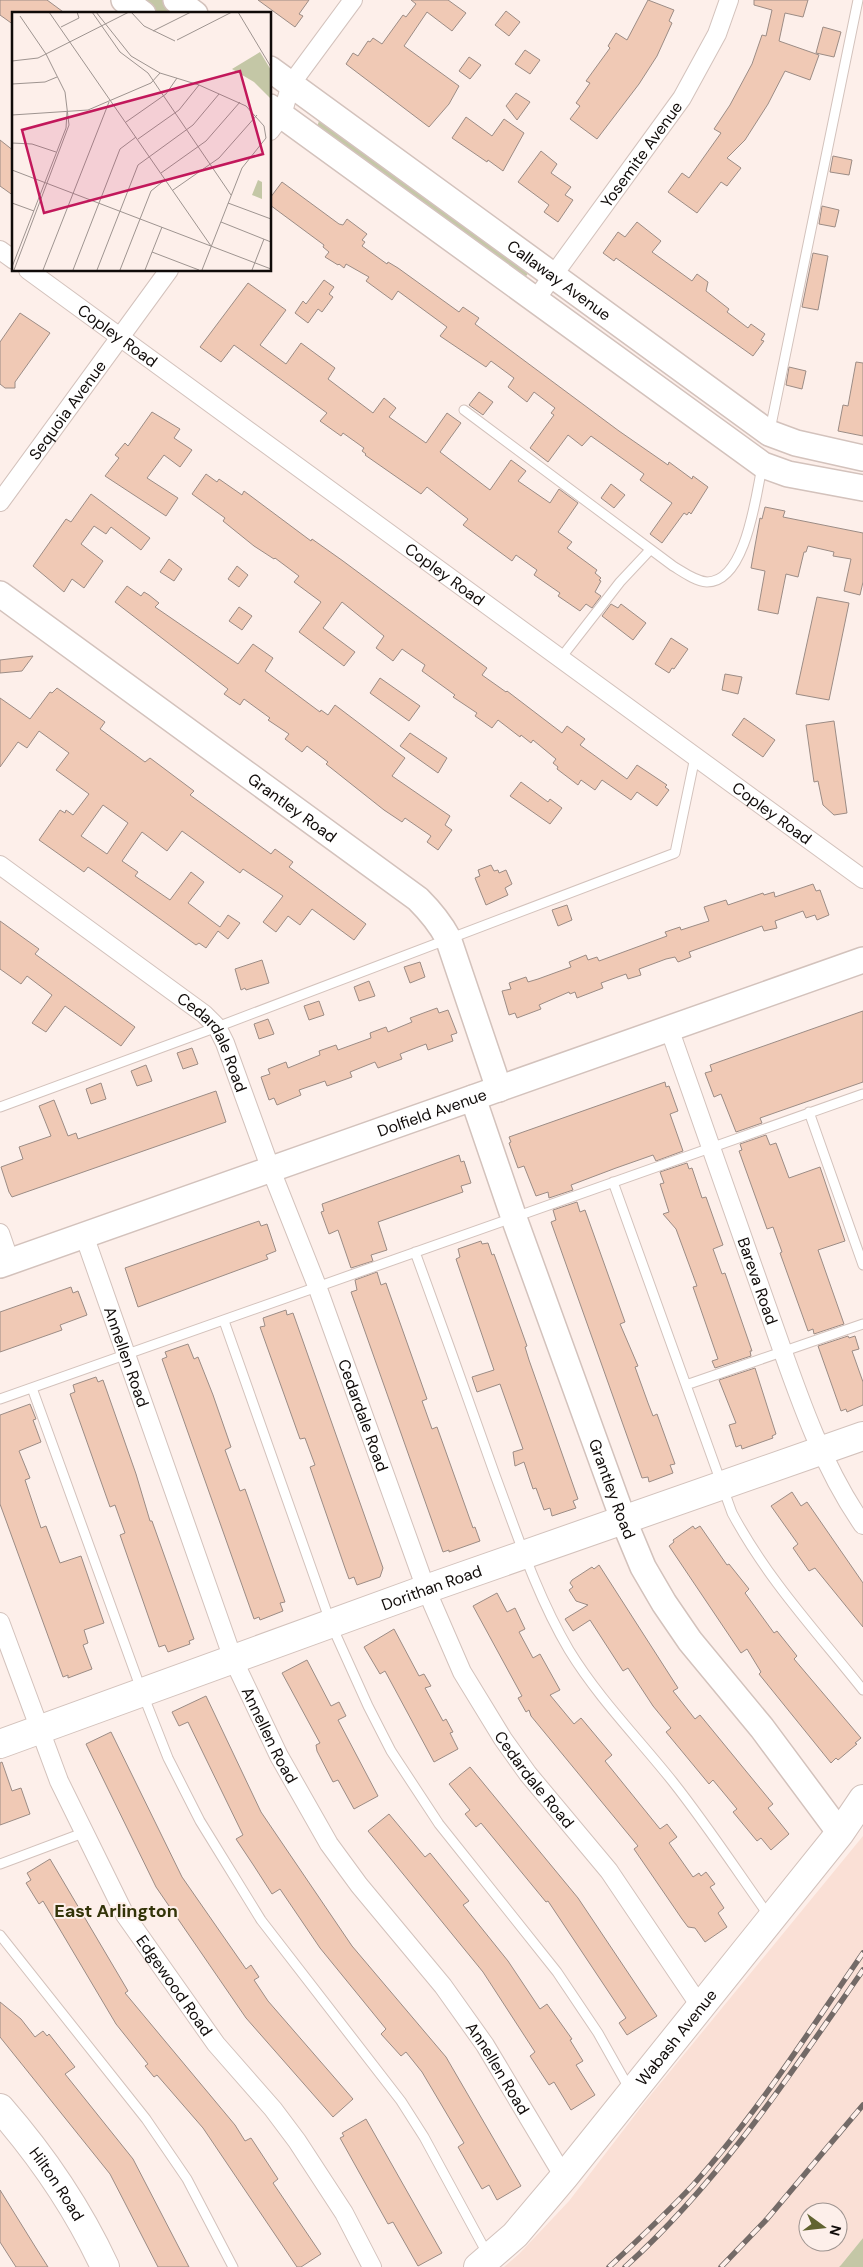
<svg xmlns="http://www.w3.org/2000/svg" width="863" height="2267" font-family="'DM Sans',sans-serif">
<style>
.built{fill:#fae0d6;fill-rule:evenodd}
.green{fill:#c4c7a6}
.building{fill:#f0c9b5;stroke:#9c8c85;fill-rule:evenodd}
.lines{fill:none;stroke-linecap:round;stroke-linejoin:round}
.lane-casing{stroke:#d3c2bc;stroke-width:11}
.street-casing{stroke:#d3c2bc;stroke-width:20}
.secondary-casing{stroke:#d3c2bc;stroke-width:28}
.primary-casing{stroke:#d3c2bc;stroke-width:30}
.lane{stroke:#fff;stroke-width:9}
.street{stroke:#fff;stroke-width:18}
.secondary{stroke:#fff;stroke-width:25}
.primary{stroke:#fff;stroke-width:28}
.rail-casing{stroke:#736a67;stroke-width:5.5}
.rail{stroke:#fdefea;stroke-width:4;stroke-dasharray:11;stroke-linecap:butt}
.labels{text-anchor:middle;dominant-baseline:central;stroke-width:4;stroke-linejoin:round;paint-order:stroke}
.street-label{font-size:16px;fill:#100b09;stroke:#fdefea}
.neighbourhood-label{font-size:18px;font-weight:bold;fill:#333409;stroke:#fdefea}
.inset-road{fill:none;stroke:#9e9490;stroke-width:1}
.view{fill:#c2185b;fill-opacity:0.15;stroke:#c2185b;stroke-width:2.5}
.inset-edge{fill:none;stroke:#100b09;stroke-width:2.5}
</style>
<rect width="100%" height="100%" fill="#fdefea"/>
<path class="built" d="M863 1836V2238L841 2265 839 2267H504L519 2254 569 2201 645 2102ZM808 2212H838V2242H808Z"/>
<path class="green" d="M139 0H163L182 14H158Z
M327 120 532 268 524 279 316 130 319 121Z
M863 2238V2267H839L841 2265Z"/>
<path class="building" d="M0 0H47L66 14H14V25L0 15Z
M258 0H309L299 14 303 16 295 27Z
M411 0H448L466 13 452 31 427 12 404 46 459 86 449 104 429 127 346 64 353 53 358 56 368 41 370 42 373 38 382 44 403 15 406 17 416 4Z
M648 0 674 10 669 21 672 23 657 56 639 84 597 139 570 119 580 106 576 103 590 83 586 81 610 48 608 46 616 33 627 40Z
M754 0H808L803 17 785 13 779 41 819 55 810 80 785 71 768 104 745 140 727 158 741 168 727 186 721 182 697 213 668 192 682 173 689 178 721 133 714 129 730 105 752 64 762 35 766 36 772 10 754 5Z
M506 11 520 22 509 36 495 25Z
M823 27 841 32 834 57 816 53Z
M525 50 540 60 530 74 515 64Z
M469 57 481 65 470 79 459 71Z
M516 93 530 102 517 120 506 106Z
M466 117 492 136 504 119 524 133 503 171 488 160 487 162 452 138Z
M0 140 14 151V196L0 186Z
M541 151 557 164 551 173 571 187 565 195 573 200 558 222 544 212 549 205 518 182Z
M833 156 852 160 849 175 830 172Z
M282 182 339 224 343 225 347 219 367 234 362 240 365 242 362 246 387 264 388 262 398 268 459 312 463 307 479 318 475 324 619 431 668 465 669 462 692 479 693 476 708 487 691 514 689 512 687 515 684 513 662 543 650 534 672 503 640 480 644 474 591 436 582 446 568 435 548 462 530 448 554 415 551 413 555 408 534 392 527 402 508 387 514 378 491 361 486 367 440 336 447 327 398 291 392 300 366 281 369 277 346 264 344 268 339 264 338 265 325 257 329 252 323 247 324 245 270 205V198Z
M822 206 839 210 835 227 819 224Z
M637 222 661 241 652 252 692 281 697 274 708 282 706 291 729 309 727 312 748 328 751 324 765 334 761 340 764 341 753 356 616 258 614 261 603 253 618 232 625 237Z
M813 253 828 256 818 310 802 307Z
M324 280 334 287 329 294 333 297 322 312 318 309 308 323 295 313 303 301 306 304Z
M248 283 286 310 260 345 286 364 301 343 335 368 328 379 373 413 384 398 396 408 389 417 426 443 447 413 461 423 440 452 490 490 511 460 526 471 518 481 550 503 559 489 578 503 558 532 572 542 567 548 597 570 595 573 601 578 599 580 601 581 595 592 601 596 592 608 586 604 580 611 558 596 560 593 534 575 537 570 516 555 512 561 463 525 468 519 427 487 421 494 365 455 366 454 362 451 364 448 343 433 341 436 320 421 327 413 234 345 221 362 200 347Z
M20 313 50 333 15 382V388H5L0 384V342Z
M856 362 863 363V436L838 431 843 405 848 406Z
M789 367 806 371 802 389 786 385Z
M479 392 493 402 483 415 469 405Z
M152 412 180 429 174 438 192 450 180 467 164 455 147 478 178 498 166 516 105 476 119 458 115 455 125 443 128 446Z
M206 474 217 482 219 479 242 495 244 491 311 541 312 539 343 561 487 668 482 675 506 692 507 691 562 733 567 726 585 739 580 745 627 779 637 765 667 785 665 787 669 790 657 806 637 792 631 800 602 780 595 790 581 780 578 785 557 769 558 767 553 763 556 759 533 740 531 743 521 735 520 737 498 720 492 728 475 716 477 713 453 697 455 695 422 671 425 665 402 649 393 661 376 648 384 636 342 602 323 628 355 652 344 666 299 632 321 602 294 582 299 576 275 558 274 559 254 546 223 521 225 518 192 494Z
M611 484 625 495 614 508 601 498Z
M91 494 150 538 141 550 111 527 106 534 94 526 81 544 103 561 84 588 72 579 64 592 33 566 66 519 71 522Z
M765 507 785 511 783 517 863 533V582L860 595 844 591 851 559 833 556 834 552 808 546 806 552H804L798 577 786 574 778 614 758 610 765 571 751 568 760 518 762 519Z
M169 559 182 569 174 581 160 572Z
M237 566 248 575 239 587 228 579Z
M127 586 141 596 144 592 149 595 159 603 155 607 238 664 253 644 273 658 265 671 320 712 321 710 328 715 335 705 405 758 392 776 450 816 445 825 452 830 438 850 427 842 431 836 405 818 402 822 384 810 326 764 328 762 307 746 302 752 285 739 289 734 268 720 270 718 244 699 240 705 224 694 228 689 115 602Z
M817 597 849 603 829 700 796 694Z
M611 604 618 608 621 604 646 623 633 640 602 616Z
M239 607 252 616 242 630 229 621Z
M671 638 688 649 674 669 672 668 669 673 655 664Z
M33 656 22 671 0 673V660Z
M725 674 742 677 738 694 722 690Z
M380 678 420 706 409 721 370 693Z
M57 688 105 722 100 729 145 762 150 758 194 791 190 795 271 854 275 849 293 862 289 867 366 924 354 940 312 909 300 925 288 916 276 932 263 922 283 896 243 869 240 873 182 831 167 851 142 832 122 861 138 872 135 876 170 900 191 872 204 882 188 903 220 927 228 915 240 923 228 939 218 931 206 948 199 943 196 945 94 871 88 867 84 872 39 840 60 810 65 813 66 810 73 815 89 794 56 770 69 753 39 731 27 748 18 742 0 767V698L30 719 50 692 52 693ZM103 805 128 823 107 854 81 836Z
M744 718 775 740 763 757 732 735Z
M834 721 847 813 834 815 823 805 818 781 814 782 806 725Z
M410 733 447 758 438 773 400 746Z
M521 782 548 802 550 799 562 808 550 824 510 796Z
M491 865 494 871 498 870 499 873 506 870 512 884 505 888 508 895 486 905 475 878 480 876 478 870Z
M813 884 816 891 820 890 829 915 817 920 815 915 806 918 803 911 775 921 777 928 764 931 762 926 689 952 691 957 678 962 675 957 666 959 639 969 641 975 628 979 626 974 601 983 603 988 577 998 575 992 570 994 569 992 539 1005 541 1009 517 1018 515 1013 509 1015 502 991 511 989 509 983 526 977 528 982 538 979 571 967 569 962 586 955 588 960 597 957 599 961 667 936 665 932 680 927 681 930 709 921 704 907 726 900 728 905 763 893 764 895 774 892 775 897Z
M567 905 572 920 558 926 552 910Z
M0 921 39 949 35 954 135 1027 121 1046 65 1006 46 1032 32 1023 52 995 27 976 21 984 0 969Z
M262 960 269 983 246 990 245 988 241 990 235 969Z
M420 962 425 977 410 983 404 967Z
M369 981 375 996 359 1001 354 987Z
M319 1001 324 1015 309 1020 304 1006Z
M437 1008 439 1013 448 1010 457 1033 451 1035 453 1041 428 1050 426 1044 400 1054 402 1059 378 1068 375 1062 350 1072 352 1077 327 1086 325 1081 299 1090 301 1095 277 1105 274 1098 269 1100 261 1077 270 1074 268 1069 286 1062 288 1068 320 1055 319 1051 336 1045 338 1050 371 1038 370 1033 386 1027 388 1032 412 1022 410 1018Z
M863 1011V1082L760 1118 762 1123 736 1132 721 1094 714 1097 705 1073 712 1071 710 1065Z
M268 1019 274 1034 259 1039 254 1024Z
M192 1048 198 1064 183 1069 177 1053Z
M146 1065 152 1081 137 1086 131 1071Z
M665 1082 666 1087 669 1086 678 1111 670 1114 683 1151 656 1161 653 1155 616 1168 571 1185 573 1190 549 1198 548 1192 536 1196 524 1166 518 1168 509 1143 511 1142 509 1137Z
M101 1083 106 1099 91 1104 86 1089Z
M216 1091 226 1122 12 1197 9 1192 1 1167 23 1159 19 1147 51 1136 39 1106 54 1100 68 1136 76 1133 78 1139Z
M766 1135 770 1145 776 1143 789 1178 820 1167 845 1241 818 1250 844 1324 814 1334 813 1329 808 1331 780 1253 782 1252 773 1227 767 1229 739 1151 742 1150 740 1144Z
M459 1155 461 1162 464 1161 471 1183 461 1186 463 1192 378 1222 387 1250 371 1255 373 1261 351 1268 338 1230 329 1234 321 1212 324 1211 322 1204Z
M687 1163 689 1169 692 1168 702 1198 706 1197 723 1245 713 1249 722 1274 725 1273 752 1351H750L751 1356 715 1368 712 1361 718 1359 693 1287 697 1286 676 1229 663 1214 669 1212 660 1184 664 1183 660 1172Z
M577 1202 580 1212 585 1210 625 1322 620 1324 638 1366 635 1367 648 1403 653 1416 657 1414 675 1464 670 1465 673 1473 649 1482 648 1477 642 1478 551 1222 556 1220 553 1210Z
M259 1221 261 1226 267 1224 276 1251 266 1255 268 1259 138 1307 125 1268Z
M481 1241 482 1244 488 1243 492 1255 494 1254 527 1346 525 1347 529 1360 578 1499 573 1501 576 1508 552 1516 550 1508 544 1510 536 1488 533 1489 524 1462 515 1466 513 1452 523 1449 500 1384 477 1392 472 1377 494 1370 456 1259 460 1257 458 1249Z
M377 1272 381 1285 386 1283 388 1289 427 1399 422 1401 432 1429 437 1427 473 1528 475 1527 480 1541 449 1552V1550L443 1552 351 1292 357 1290 355 1280Z
M71 1287 73 1293 78 1291 87 1315 60 1325 62 1330 0 1352V1312Z
M286 1310 287 1315 293 1313 383 1568 380 1577 357 1585 354 1577 349 1579 345 1568 310 1467 315 1465 305 1438 300 1439 260 1327 265 1326 263 1318Z
M848 1336 849 1338 855 1336 859 1349 852 1351 863 1382V1405L847 1412 846 1409 841 1411 818 1346Z
M188 1344 194 1359 198 1357 213 1395 231 1447 225 1450 240 1491 245 1489 285 1602 280 1603 283 1611 260 1620 259 1617 254 1619 162 1359 167 1357 165 1352Z
M755 1368 776 1434 772 1436 773 1438 742 1449 741 1445 736 1447 729 1425 736 1423 719 1380Z
M96 1377 98 1382 103 1380 136 1474 150 1521H152L194 1639 189 1641 190 1644 168 1652 165 1645 159 1647 120 1535 125 1533 115 1505 110 1507 70 1394 75 1392 73 1385Z
M30 1404 36 1419 33 1420 41 1442 19 1451 30 1478 25 1480 41 1528 46 1526 60 1563 81 1556 104 1623 84 1630 88 1643 83 1645 92 1669 68 1678V1675L63 1677 0 1504V1415Z
M792 1492 801 1506 807 1502 863 1583V1627L815 1568 809 1571 793 1548 798 1544 771 1506Z
M693 1526 695 1529 700 1526 727 1565 729 1564 749 1589 745 1593 774 1633 777 1631 797 1656 794 1659 861 1738 855 1743 857 1744 838 1760 836 1758 831 1763 759 1674 761 1672 747 1649 741 1653 669 1546 674 1542 673 1540Z
M599 1565 678 1688 673 1691 695 1719 700 1715 773 1804 768 1808 789 1834 771 1850 761 1838 757 1841 733 1812 737 1809 713 1780 709 1784 666 1732 671 1728 653 1706 628 1668 623 1671 590 1620 573 1631 565 1619 588 1605 576 1601 569 1590 573 1587 570 1583 572 1580 592 1567 594 1569Z
M497 1593 507 1612 515 1608 525 1629 519 1632 533 1658 540 1654 560 1690 550 1695 574 1724 581 1718 612 1755 605 1761 660 1829 667 1824 677 1837 669 1843 693 1877 699 1873 701 1876 706 1872 715 1884 710 1887 724 1908 718 1913 727 1927 705 1942 695 1928 688 1927 682 1919 634 1849 638 1846 531 1716 529 1710 526 1712 518 1698 522 1696 473 1606Z
M394 1629 419 1676 424 1674 431 1686 425 1688 443 1721 446 1719 453 1732 450 1733 458 1749 434 1762 385 1671 380 1674 364 1647Z
M307 1660 331 1706 339 1702 346 1716 338 1720 378 1796 354 1809 338 1780 333 1782 317 1751 316 1745 320 1743 282 1673Z
M206 1696 261 1812 352 1946 446 2057 521 2186 497 2200 489 2185 482 2189 458 2147 464 2143 422 2072 406 2052 401 2056 381 2034 386 2029 320 1948 280 1889 272 1894 254 1866 236 1839 243 1835 188 1722 179 1726 172 1712Z
M111 1732 182 1877 246 1969 251 1965 259 1977 254 1980 268 2001 353 2099 333 2117 246 2018 156 1887 86 1744Z
M2 1762 12 1791 21 1788 30 1814 0 1825V1763Z
M470 1767 578 1898 657 2016 627 2035 619 2023 626 2018 548 1901 546 1902 481 1823 476 1827 465 1814 470 1810 449 1784Z
M389 1814 425 1857 430 1853 469 1901 463 1905 508 1961 540 2009 547 2004 572 2039 570 2040 583 2061 576 2065 595 2095 571 2110 554 2082 549 2085 530 2056 535 2052 483 1972 368 1831Z
M50 1859 128 1991 125 1993 235 2125 245 2141 251 2138 278 2179 273 2183 321 2254 301 2267H297L203 2128 157 2075 154 2077 145 2066 148 2064 116 2024 43 1901 39 1904 26 1883 31 1880 27 1873Z
M0 2002 21 2019 35 2037 43 2031 47 2036 49 2034 75 2067 65 2074 133 2159 189 2267H158L110 2174 0 2037Z
M366 2119 442 2253 418 2266 393 2222 388 2224 340 2138 344 2136 342 2133Z
M0 2190 36 2248 48 2267H16L0 2242Z"/>
<g class="lines">
<defs>
<path id="lane" d="M464 410 673 566C683 572 695 581 707 582 746 582 756 495 762 467
M770 430 858 0
M560 659 620 582 650 550
M0 1107 217 1027 675 853 695 757
M809 1112 863 1265
M613 1182 732 1513C768 1580 816 1631 863 1690
M415 1252C442 1326 469 1401 495 1475 517 1534 537 1596 569 1650 599 1699 638 1738 673 1782 707 1825 737 1871 769 1916
M224 1321 331 1624 368 1706 391 1751 439 1824 557 1972 598 2033 629 2088
M686 1385 863 1324
M32 1388 142 1692 168 1758 200 1821 261 1920 401 2101 424 2137 488 2255
M0 1399 863 1094
M0 1864 83 1833
M0 1935 146 2119 187 2179 233 2267"/>
<g id="street">
<path d="M270 131 282 115 291 84 353 0"/>
<path d="M0 250 14 260"/>
<path id="s1" d="M28 270 863 879"/>
<path id="s2" d="M536 299 682 98 717 34 729 0"/>
<path id="s3" d="M0 502 169 270"/>
<path id="s4" d="M0 865 204 1014 217 1027 225 1043 271 1170 317 1286 426 1589 462 1672 503 1739 528 1774 609 1871 700 2006"/>
<path id="s5" d="M669 1028C702 1120 734 1212 766 1304 793 1379 817 1459 863 1525"/>
<path d="M0 1233 10 1262"/>
<path id="s6" d="M84 1235 233 1659 279 1756 329 1844 359 1885 443 1986 485 2045 564 2177"/>
<path id="s7" d="M0 1622 59 1781 125 1915 216 2044 273 2109 297 2141 344 2213 372 2267"/>
</g>
<g id="secondary">
<path d="M124 0 143 14"/>
<path d="M176 0 195 14"/>
<path id="s8" d="M270 69 769 433 796 443 863 458"/>
<path d="M270 107 763 465 788 474 863 488"/>
<path id="s9" d="M0 594 418 899C430 911 440 923 448 938L499 1089"/>
<path id="s10" d="M473 1098 514 1218 623 1519 643 1567 664 1603 690 1641 762 1728 840 1833"/>
<path id="s11" d="M0 1265 863 960"/>
</g>
<g id="primary">
<path id="s12" d="M0 1744 426 1589 863 1436"/>
<path id="s13" d="M0 2108C42 2156 78 2209 105 2267"/>
<path id="s14" d="M478 2267 515 2235 564 2177 840 1833 863 1799"/>
</g>
</defs>
<use href="#lane" class="lane-casing"/>
<use href="#street" class="street-casing"/>
<use href="#secondary" class="secondary-casing"/>
<use href="#primary" class="primary-casing"/>
<use href="#lane" class="lane"/>
<use href="#street" class="street"/>
<use href="#secondary" class="secondary"/>
<use href="#primary" class="primary"/>
<defs>
<path id="rail" d="M609 2267C638 2240 666 2214 693 2185 757 2114 809 2031 863 1953
M625 2267C720 2181 790 2075 863 1970
M721 2267 767 2219 863 2105"/>
</defs>
<use href="#rail" class="rail-casing"/>
<use href="#rail" class="rail"/>
</g>
<g class="labels">
<g class="street-label">
<text stroke="none"><textPath href="#s2" startOffset="179">Yosemite Avenue</textPath></text>
<text stroke="none"><textPath href="#s8" startOffset="358">Callaway Avenue</textPath></text>
<text stroke="none"><textPath href="#s1" startOffset="111">Copley Road</textPath></text>
<text stroke="none"><textPath href="#s3" startOffset="114">Sequoia Avenue</textPath></text>
<text stroke="none"><textPath href="#s1" startOffset="516">Copley Road</textPath></text>
<text stroke="none"><textPath href="#s9" startOffset="362">Grantley Road</textPath></text>
<text stroke="none"><textPath href="#s1" startOffset="921">Copley Road</textPath></text>
<text stroke="none"><textPath href="#s4" startOffset="281">Cedardale Road</textPath></text>
<text stroke="none"><textPath href="#s11" startOffset="458">Dolfield Avenue</textPath></text>
<text stroke="none"><textPath href="#s5" startOffset="268">Bareva Road</textPath></text>
<text stroke="none"><textPath href="#s6" startOffset="129">Annellen Road</textPath></text>
<text stroke="none"><textPath href="#s4" startOffset="686">Cedardale Road</textPath></text>
<text stroke="none"><textPath href="#s10" startOffset="415">Grantley Road</textPath></text>
<text stroke="none"><textPath href="#s12" startOffset="459">Dorithan Road</textPath></text>
<text stroke="none"><textPath href="#s6" startOffset="534">Annellen Road</textPath></text>
<text stroke="none"><textPath href="#s4" startOffset="1091">Cedardale Road</textPath></text>
<text stroke="none"><textPath href="#s7" startOffset="405">Edgewood Road</textPath></text>
<text stroke="none"><textPath href="#s14" startOffset="304">Wabash Avenue</textPath></text>
<text stroke="none"><textPath href="#s6" startOffset="939">Annellen Road</textPath></text>
<text stroke="none"><textPath href="#s13" startOffset="95">Hilton Road</textPath></text>
</g>
<g class="neighbourhood-label">
<text x="116" y="1911">East Arlington</text>
</g>
</g>
<g transform="translate(12 12)">
<rect width="259" height="259" fill="#fdefea"/>
<path d="M248 40 259 58V87L242 70 220 57ZM246 168 250 170V187L240 183Z" fill="#c4c7a6"/>
<path class="inset-road" d="M37 0 199 234M80 0 108 40 136 61 219 183M84 0 119 44 148 61 187 73 234 94 252 114 254 126 230 156 190 258M119 0 132 14 163 29M226 0 259 55M49 15 67 6 65 0M141 19 179 0M165 28 220 0M0 49 26 46 117 0M0 72 33 70 45 65M0 103 76 98 139 71 148 61M114 110 154 82 165 66M126 127 167 98 187 73M0 131 20 132 44 140M0 158 259 257M149 161 194 129 228 90M161 178 207 146 245 103M0 191 22 199M216 191 259 207M209 210 259 230M140 240 187 258M0 255 54 116 55 100M2 258 57 113 53 80 34 42 8 4M31 258 97 90M61 258 108 137 124 125M85 258 126 153 181 113 207 82M108 258 139 179 154 167M133 258 150 215M240 258 252 227"/>
<path class="view" d="M228 59 251 142 32 201 10 118Z"/>
<rect width="259" height="259" class="inset-edge"/>
</g>
<g transform="translate(823 2227) rotate(105)"><circle r="24" fill="#fdefea" stroke="#9e9490"/>
<path d="M0-4L9 19L0 12L-9 19Z" fill="#616330"/>
<text y="-8" font-size="14" font-weight="bold" text-anchor="middle" fill="#100b09">N</text>
</g>
</svg>
